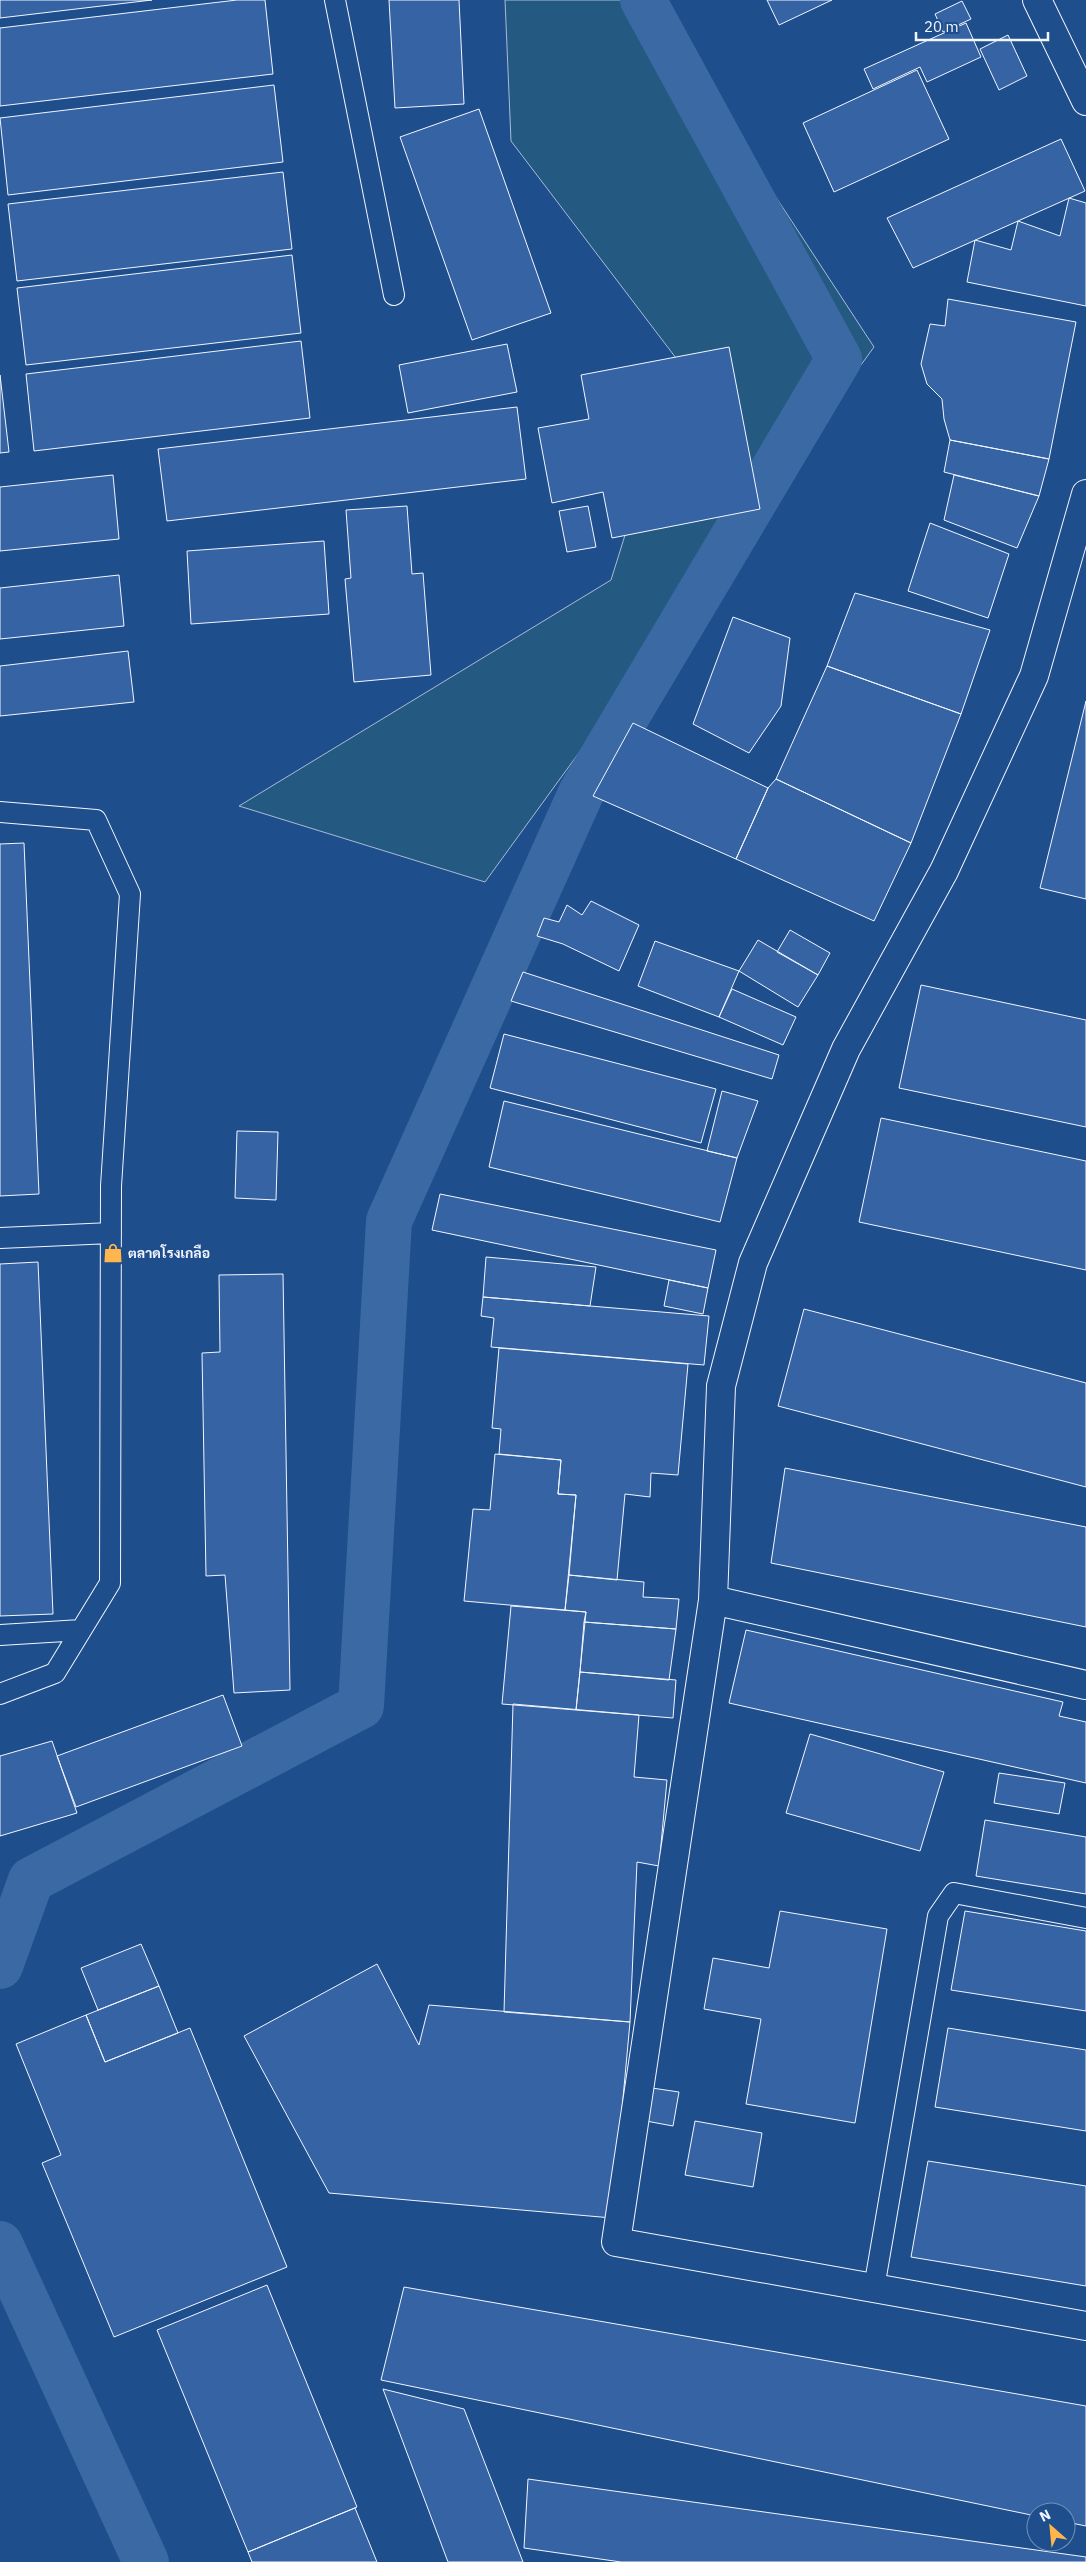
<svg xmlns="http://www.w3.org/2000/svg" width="1086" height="2562" font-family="'IBM Plex Sans',Sarabun,sans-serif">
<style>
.green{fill:#245a82;stroke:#a8bbd7}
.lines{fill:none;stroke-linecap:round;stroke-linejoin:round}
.canal{stroke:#3b69a3;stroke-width:46}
.building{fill:#3563a3;stroke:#f2f6ff}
.service-casing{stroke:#f2f6ff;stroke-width:22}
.minor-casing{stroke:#f2f6ff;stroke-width:30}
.service{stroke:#1f4e8c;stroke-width:20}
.minor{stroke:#1f4e8c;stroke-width:28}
.labels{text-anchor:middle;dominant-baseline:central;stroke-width:4;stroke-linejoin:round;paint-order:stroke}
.poi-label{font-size:14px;font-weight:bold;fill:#f2f6ff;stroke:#1f4e8c;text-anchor:start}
</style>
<rect width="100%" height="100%" fill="#1f4e8c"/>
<path class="green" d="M505 0H647L874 347 485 882 239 806 611 580 679 362 511 141Z"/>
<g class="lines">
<path class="canal" d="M0 1966 31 1880 361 1706 389 1221 581 793 839 359 643 0
M0 2244 146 2562"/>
</g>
<path class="building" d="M0 0H152L0 18Z
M237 0H265L273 74 0 106V28Z
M389 0H459L464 104 395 108Z
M767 0H832L779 25Z
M962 1 971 19 943 32 935 14Z
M966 23 981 57 927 82 920 67 873 89 864 69Z
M1008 35 1027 76 999 90 980 49Z
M917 70 949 139 834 192 803 123Z
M274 85 283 162 8 195 0 118Z
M479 109 551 313 472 340 400 137Z
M1061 139 1085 191 913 268 887 218Z
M283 172 292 249 17 281 8 204Z
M1069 198 1086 203V306L967 282 975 240 1011 250 1018 221 1060 236Z
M292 255 301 333 26 365 17 288Z
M948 299 1076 322 1049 459 950 440 944 419 942 399 927 384 921 364 930 324 945 326Z
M301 341 310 418 34 451 26 374Z
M507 344 517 392 408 413 399 365Z
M729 347 760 509 612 538 603 492 552 503 538 428 589 419 581 375Z
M0 375 9 452 0 453Z
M517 407 526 479 167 521 158 449Z
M950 440 1049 459 1039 496 944 472Z
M113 475 119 539 0 551V487Z
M954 475 1039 496 1017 548 944 520Z
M407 506 412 574 423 573 431 675 354 682 345 579 351 578 346 510Z
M588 506 596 547 567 552 559 511Z
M930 523 1009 554 988 618 908 591Z
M324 541 329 614 191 624 187 551Z
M119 575 124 626 0 639V588Z
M855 593 990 630 961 714 827 666Z
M733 617 790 638 781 706 749 753 693 724Z
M128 651 134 702 0 716V666Z
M827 666 961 714 911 843 776 779Z
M1086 701V899L1040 888Z
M633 723 768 788 736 859 593 796Z
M776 779 911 843 874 921 736 859 768 788Z
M24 843 39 1194 0 1196V844Z
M591 901 639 925 619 971 563 944 537 936 544 918 559 922 567 905 582 915Z
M790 930 830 953 818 975 777 952Z
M758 940 818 975 798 1007 739 971Z
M655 941 739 971 719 1017 638 986Z
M523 972 779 1055 772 1079 511 1001Z
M921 985 1086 1020V1127L899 1088Z
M732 989 796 1017 783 1045 719 1017Z
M504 1034 716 1089 701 1143 490 1088Z
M722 1091 758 1101 737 1158 707 1151Z
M504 1101 737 1158 720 1222 489 1167Z
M881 1118 1086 1161V1270L859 1222Z
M237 1131 278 1132 276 1200 235 1198Z
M440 1194 716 1250 708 1288 432 1230Z
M486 1257 596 1267 590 1306 483 1297Z
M38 1262 53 1614 0 1616V1264Z
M283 1274 290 1690 234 1693 225 1575 206 1576 202 1353 220 1352 219 1275Z
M669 1280 708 1288 703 1314 664 1306Z
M483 1297 709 1316 704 1365 491 1347 494 1318 481 1316Z
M804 1309 1086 1383V1487L778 1406Z
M499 1348 688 1364 678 1475 651 1473 650 1497 625 1494 617 1580 569 1575 576 1495 558 1494 561 1460 499 1454 501 1429 492 1428Z
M495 1454 561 1460 558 1494 576 1495 565 1610 464 1601 473 1509 490 1510Z
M785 1468 1086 1527V1627L771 1563Z
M569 1575 644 1582 643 1597 679 1599 676 1629 584 1622 586 1612 565 1610Z
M511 1606 586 1612 576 1710 502 1704Z
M584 1622 676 1629 669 1680 580 1672Z
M746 1630 1063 1702 1059 1716 1086 1722V1783L729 1703Z
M580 1672 676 1680 673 1718 576 1710Z
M223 1695 242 1746 76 1807 57 1756Z
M513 1704 639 1715 634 1777 667 1780 659 1866 637 1862 630 2022 504 2012Z
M810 1734 944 1772 920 1851 786 1813Z
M52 1741 77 1813 0 1836V1756Z
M999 1773 1065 1783 1059 1814 994 1803Z
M985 1820 1086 1837V1894L976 1876Z
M780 1911 887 1929 855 2123 746 2104 761 2019 704 2009 713 1958 769 1968Z
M965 1911 1086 1931V2011L951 1990Z
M141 1944 159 1986 98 2010 81 1968Z
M377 1964 419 2045 429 2005 630 2022 612 2218 329 2193 244 2036Z
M159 1986 178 2033 105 2062 86 2015Z
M86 2015 105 2062 190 2028 287 2267 114 2337 42 2163 61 2155 16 2044Z
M948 2028 1086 2050V2131L935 2107Z
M652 2088 679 2092 673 2126 646 2121Z
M695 2121 762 2133 753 2187 685 2175Z
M928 2161 1086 2186V2286L911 2257Z
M267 2285 357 2507 248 2552 157 2330Z
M404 2287 1086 2406V2526L1066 2522V2512H1036V2516L381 2380Z
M383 2389 464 2409 523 2562H448Z
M528 2479 1086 2557V2562H621L524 2548Z
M355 2508 377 2562H252L248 2552Z"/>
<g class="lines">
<defs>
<path id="service" d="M335 0 394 295
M0 812 96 820 130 894 111 1186 110 1583 55 1673 0 1694
M0 1238 111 1233
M0 1635 81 1630
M874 2288 938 1916 954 1893 1086 1918"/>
<path id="minor" d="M1037 0 1086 101
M1086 494 1034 676 944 871 846 1049 753 1263 721 1386 713 1600 616 2242 1086 2326
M713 1600 1086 1685"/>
</defs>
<use href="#service" class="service-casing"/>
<use href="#minor" class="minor-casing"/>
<use href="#service" class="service"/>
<use href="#minor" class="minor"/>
</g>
<defs>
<symbol id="shop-bare" viewBox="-9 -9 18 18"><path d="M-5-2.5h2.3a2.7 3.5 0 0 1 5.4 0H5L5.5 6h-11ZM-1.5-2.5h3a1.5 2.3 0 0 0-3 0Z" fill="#ffb74d" stroke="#1f4e8c" stroke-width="2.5" paint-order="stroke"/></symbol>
</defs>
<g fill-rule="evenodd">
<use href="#shop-bare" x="99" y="1239" width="28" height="28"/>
</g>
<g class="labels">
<g class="poi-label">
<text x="128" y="1253">ตลาดโรงเกลือ</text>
</g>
</g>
<g transform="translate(1051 2527) rotate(333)"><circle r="24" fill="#1f4e8c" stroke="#7391ba"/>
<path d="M0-4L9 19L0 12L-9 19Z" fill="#ffb74d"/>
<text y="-8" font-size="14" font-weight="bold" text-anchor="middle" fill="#f2f6ff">N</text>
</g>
<path d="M916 32v8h132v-8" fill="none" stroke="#f2f6ff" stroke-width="2.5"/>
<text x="924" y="32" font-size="15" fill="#f2f6ff" stroke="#1f4e8c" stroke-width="4" paint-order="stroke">20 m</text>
</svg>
